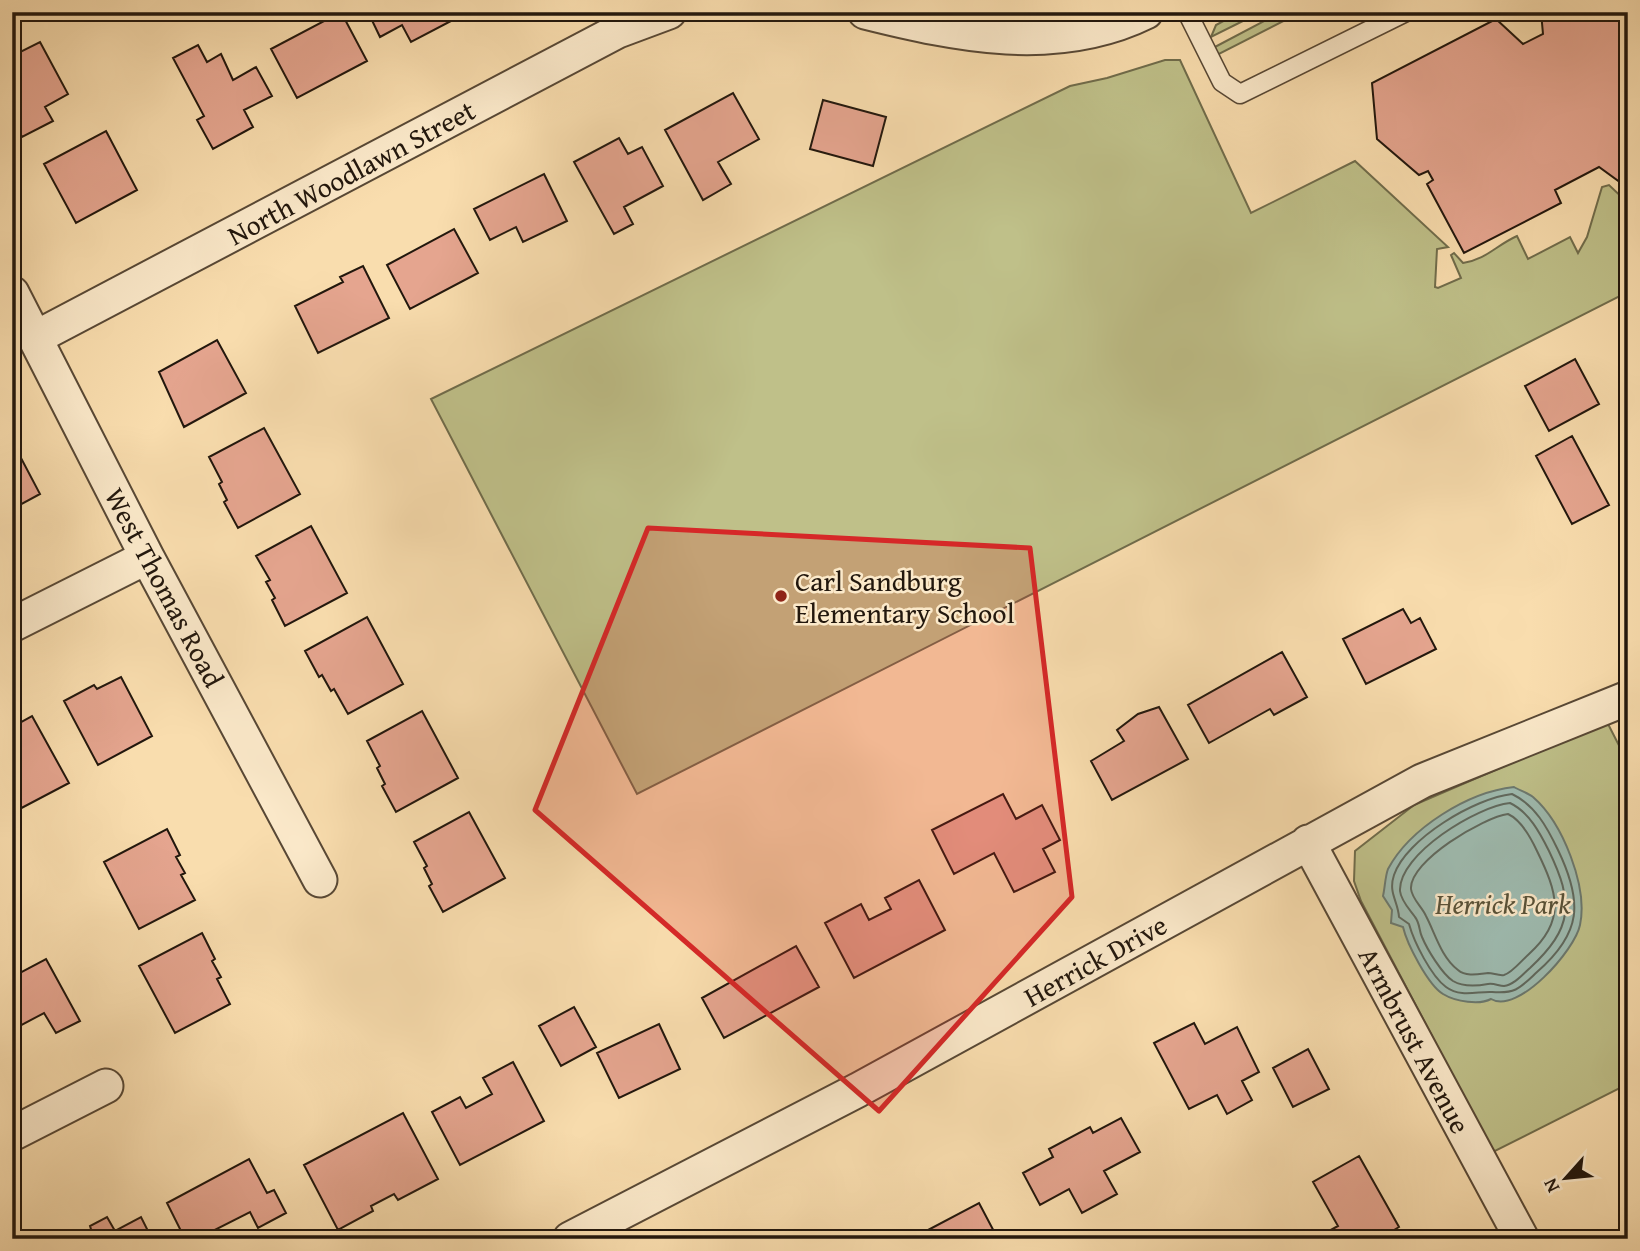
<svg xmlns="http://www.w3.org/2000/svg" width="1640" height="1251" font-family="'Gentium Book Plus',serif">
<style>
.green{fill:#bfc089;stroke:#706c4b;stroke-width:2}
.water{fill:#9ebbb0;stroke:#6c796f;stroke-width:2}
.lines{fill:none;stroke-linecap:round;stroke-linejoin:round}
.shore{stroke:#60695e;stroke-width:2}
.building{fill:#e5a58f;stroke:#22170d;stroke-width:2}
.lane-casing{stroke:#584835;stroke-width:21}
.street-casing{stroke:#584835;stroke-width:37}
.lane{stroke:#fbe9ca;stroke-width:18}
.street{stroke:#fbe9ca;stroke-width:33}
.marked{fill:#d62828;fill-opacity:0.2;stroke:#d62828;stroke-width:5;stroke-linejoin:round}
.poi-dot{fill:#8f2418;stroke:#fbe9ca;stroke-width:2.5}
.labels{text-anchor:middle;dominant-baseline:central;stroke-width:5;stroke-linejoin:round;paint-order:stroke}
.street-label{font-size:28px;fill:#22170d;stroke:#fbe9ca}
.poi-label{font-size:28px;fill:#22170d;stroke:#fbe9ca;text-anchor:start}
.park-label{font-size:28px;font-style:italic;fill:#595238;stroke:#fbe9ca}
</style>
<rect width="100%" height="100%" fill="#f9ddae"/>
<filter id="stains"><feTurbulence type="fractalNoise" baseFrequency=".00286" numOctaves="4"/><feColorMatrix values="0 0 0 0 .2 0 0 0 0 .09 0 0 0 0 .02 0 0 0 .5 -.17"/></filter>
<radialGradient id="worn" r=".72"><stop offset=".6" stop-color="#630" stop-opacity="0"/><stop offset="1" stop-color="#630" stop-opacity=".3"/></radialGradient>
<path class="green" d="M1240 12H1261L1211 37 1216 25Z
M1281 12H1301L1217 55 1213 48Z
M1165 60H1180L1251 213 1355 161 1448 247 1437 249 1435 287 1438 288 1461 278 1451 255 1454 253 1463 263C1487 259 1495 246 1517 236L1528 259 1570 237 1578 253 1587 237 1602 187 1609 185 1628 203V292L637 794 431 399 1070 86 1107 78Z
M1607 722 1628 763V1084L1493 1152 1361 901 1354 881 1355 851 1414 805Z"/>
<path class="water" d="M1514 787C1519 790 1528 793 1533 797 1563 823 1588 887 1580 925 1575 950 1518 1015 1491 999 1480 1005 1456 1002 1443 994 1428 985 1407 944 1403 927L1391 923 1392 910 1383 896C1385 888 1385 877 1388 869 1410 828 1468 792 1514 787Z"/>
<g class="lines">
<path class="shore" d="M1512 794C1535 805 1547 827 1558 850 1583 902 1582 933 1537 972 1520 988 1516 994 1492 992 1478 991 1461 998 1446 987 1431 976 1414 942 1409 924L1399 917C1398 901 1388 893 1394 875 1406 839 1475 798 1512 794Z
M1510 803C1529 812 1540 833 1549 851 1574 903 1573 928 1530 968 1523 974 1514 985 1504 986 1499 986 1494 983 1488 984 1477 986 1463 987 1453 981 1442 974 1427 949 1422 937 1419 931 1420 923 1415 917 1410 910 1401 901 1400 891 1398 854 1478 806 1510 803Z
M1508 814C1521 820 1531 838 1537 851 1557 892 1567 920 1529 954 1522 960 1512 973 1504 975 1499 976 1493 973 1488 973 1479 974 1466 977 1458 970 1441 957 1435 933 1426 916 1422 907 1412 899 1411 889 1409 861 1484 817 1508 814Z"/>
</g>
<path class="building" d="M341 12 367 61 297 98 271 49Z
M368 12H447L451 21 411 42 402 25 380 37Z
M1541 12H1628V188L1599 167 1555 190 1561 203 1464 253 1427 184 1433 180 1428 171 1419 175 1377 139 1372 83 1496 19 1523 44 1543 34Z
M40 42 68 94 45 107 53 121 22 137 12 120V56Z
M198 45 207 62 221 54 233 80 256 67 272 96 244 110 253 127 213 149 197 120 204 116 173 58Z
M733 93 759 139 718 162 731 184 703 200 665 130Z
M823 100 886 117 873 166 810 149Z
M106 131 137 190 76 223 44 164Z
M619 138 628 154 642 147 663 186 624 207 633 224 614 234 574 162Z
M544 174 567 221 523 242 516 227 490 240 474 209Z
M454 229 478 273 410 309 387 265Z
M363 266 389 318 318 353 295 306 343 282 340 277Z
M217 340 246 393 184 427 159 372Z
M1575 359 1599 404 1549 431 1525 386Z
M264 428 300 494 238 528 224 502 227 500 219 484 222 482 209 457Z
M1572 436 1609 505 1572 524 1536 456Z
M12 441 40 494 18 506 15 501 12 502Z
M311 526 347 593 285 626 272 600 275 598 266 582 270 580 256 556Z
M1403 609 1411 623 1420 618 1436 649 1366 684 1343 639Z
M367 617 403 684 348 714 334 689 331 691 322 675 319 677 305 651Z
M1282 652 1307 697 1274 715 1270 709 1209 743 1188 705Z
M121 677 152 736 98 765 64 701 94 685 97 689Z
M1159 707 1188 759 1112 800 1091 761 1124 741 1117 730 1138 714Z
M422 711 458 778 396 812 382 786 385 784 377 768 380 766 367 741Z
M32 716 69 783 12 813V762L17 759 12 749V727Z
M1003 794 1016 819 1042 805 1060 840 1043 849 1055 872 1014 892 994 853 954 874 932 830Z
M469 812 505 878 443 912 429 886 432 884 424 868 427 866 414 842Z
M167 829 180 855 176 857 185 873 181 875 195 900 139 929 104 862Z
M919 880 945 930 854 978 825 923 861 904 869 920 891 909 885 898Z
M202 933 215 959 212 961 221 977 217 979 230 1004 175 1033 139 966Z
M796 946 819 987 724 1038 702 998Z
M46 959 80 1021 56 1033 44 1013 16 1028 12 1021V977Z
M574 1007 596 1047 561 1066 539 1026Z
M1194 1023 1205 1044 1237 1027 1259 1072 1242 1081 1252 1100 1227 1114 1217 1095 1189 1109 1154 1043Z
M659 1024 680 1069 619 1098 597 1053Z
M1308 1049 1329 1089 1293 1107 1273 1068Z
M513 1062 544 1121 460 1165 432 1112 460 1097 466 1108 492 1094 483 1078Z
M403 1113 438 1179 398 1200 394 1194 371 1206 373 1211 338 1230 304 1165Z
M1121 1118 1140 1152 1104 1171 1117 1194 1082 1213 1069 1189 1040 1205 1023 1173 1053 1157 1049 1149 1090 1127 1093 1133Z
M1359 1156 1399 1227 1379 1239H1329L1325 1233 1338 1226 1313 1182Z
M249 1159 267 1193 274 1190 286 1213 258 1228 250 1212 197 1239H185L167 1203Z
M979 1203 998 1239H911Z
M107 1217 115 1231 141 1217 152 1239H94L90 1226Z"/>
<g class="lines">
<defs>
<path id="lane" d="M1187 12 1222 82 1240 94 1406 12"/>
<path id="street" d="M865 12C957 35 1057 56 1146 12
M12 293 147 557 320 880
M35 338 618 31 669 12
M12 625 147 557
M1308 842 1522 1239
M12 1134 106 1086
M570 1239 858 1090 1422 781 1628 698"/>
</defs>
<use href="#lane" class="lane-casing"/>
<use href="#street" class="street-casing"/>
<use href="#lane" class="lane"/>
<use href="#street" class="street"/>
</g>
<path class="marked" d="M648 528 1030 548 1072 897 879 1111 535 810Z"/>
<circle class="poi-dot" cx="781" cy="596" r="7"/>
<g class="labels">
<g class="street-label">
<text transform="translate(351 172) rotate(-28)">North Woodlawn Street</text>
<text transform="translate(165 587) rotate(62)">West Thomas Road</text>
<text transform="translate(1095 960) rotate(-29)">Herrick Drive</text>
<text transform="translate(1415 1040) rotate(62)">Armbrust Avenue</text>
</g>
<g class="poi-label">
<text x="795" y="580">Carl Sandburg<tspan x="795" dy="32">Elementary School</tspan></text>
</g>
<g class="park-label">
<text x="1503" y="903">Herrick Park</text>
</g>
</g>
<rect width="1640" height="1251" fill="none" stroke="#f9ddae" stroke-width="42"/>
<rect x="14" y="14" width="1612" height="1223" fill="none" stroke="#22170d" stroke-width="3.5"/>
<rect x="21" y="21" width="1598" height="1209" fill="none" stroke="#22170d" stroke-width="2"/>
<g transform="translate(1566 1178) rotate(243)" stroke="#fbe9ca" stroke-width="5" paint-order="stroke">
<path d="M0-5L12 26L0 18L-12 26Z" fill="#22170d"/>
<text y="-10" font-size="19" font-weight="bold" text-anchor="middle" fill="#22170d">N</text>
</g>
<rect width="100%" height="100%" filter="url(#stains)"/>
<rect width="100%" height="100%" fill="url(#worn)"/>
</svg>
